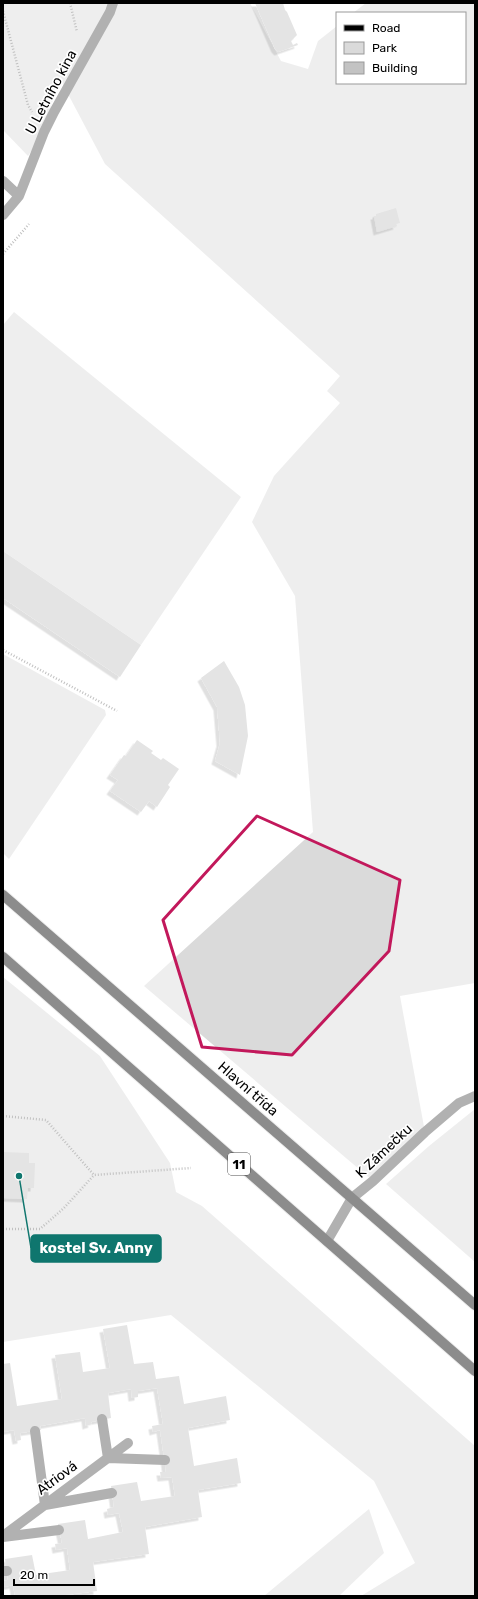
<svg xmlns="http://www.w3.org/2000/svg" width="478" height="1599" font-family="Rubik,sans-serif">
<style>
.green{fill:#dadada}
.building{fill:#c3c3c3;filter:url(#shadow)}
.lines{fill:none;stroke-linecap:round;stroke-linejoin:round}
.major-casing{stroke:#dbdbdb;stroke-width:12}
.path{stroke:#757575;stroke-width:2.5;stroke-dasharray:1 2;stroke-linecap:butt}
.minor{stroke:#535353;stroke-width:10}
.major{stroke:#000;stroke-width:10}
.marked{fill:none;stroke:#c2185b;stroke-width:3;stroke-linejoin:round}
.labels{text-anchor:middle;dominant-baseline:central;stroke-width:3.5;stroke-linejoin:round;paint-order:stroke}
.shield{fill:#fff;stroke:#4c4c4c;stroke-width:1}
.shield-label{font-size:13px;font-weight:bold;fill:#000}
.street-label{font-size:14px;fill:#000;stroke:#fff}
.leader{fill:none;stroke:#0f766e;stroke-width:1.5}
.callout-dot{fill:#0f766e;stroke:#fff;stroke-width:1.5}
.callout{fill:#0f766e;stroke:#0f766e;stroke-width:1.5}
.callout-label{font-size:15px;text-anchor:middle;font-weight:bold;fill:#fff}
</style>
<defs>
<filter id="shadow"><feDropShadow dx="-3.5" dy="3.5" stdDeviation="0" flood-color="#0004"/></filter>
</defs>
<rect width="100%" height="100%" fill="#fff"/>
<path class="green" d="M3 3H250L281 61 308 69 318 41 337 26V83H465V13H353L366 3H475V983L400 996 425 1132 373 1181 144 986 313 832 295 596 252 522 274 476 340 403 327 391 340 376 105 164 59 77 44 132 28 156 3 130Z
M14 312 241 497 141 645 3 551V325Z
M3 654 105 710 106 715 9 859 3 853Z
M3 977 100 1056 170 1163 176 1192 202 1206 475 1446V1596H361L415 1563 374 1481 171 1315 3 1342Z
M475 1109V1262L386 1184 429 1146Z
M369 1509 384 1553 339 1596H264Z"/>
<path class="building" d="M255 3H283L285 10 287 12 297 35 291 41 293 45 297 43 298 45 278 52 275 49Z
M396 208 400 223 396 224 397 226 377 232 374 216H376V214Z
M3 551 141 645 120 677 3 598Z
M224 661 239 687 245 705 248 736 240 775 215 761 220 743 217 707 201 678Z
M137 740 153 751 151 753 161 760 163 758 179 769 168 785 170 787 157 807 149 801 141 812 110 791 118 780 110 775 124 755 126 756Z
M3 1152 29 1153V1163H35L34 1188H28L27 1199 3 1198Z
M127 1325 134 1364 153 1362 156 1379 179 1376 184 1404 226 1396 230 1420 188 1428 194 1466 237 1458 241 1483 198 1490 202 1517 145 1527 149 1554 93 1562 97 1591 58 1596H15L13 1585 4 1587 3 1581 8 1580 5 1559 32 1555 36 1575 70 1570 67 1548 56 1550 55 1544 62 1543 58 1524 85 1520 88 1539 123 1532 119 1513 108 1515 107 1509 114 1507 111 1486 137 1482 141 1501 175 1496 172 1477 161 1478 160 1472H166L160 1430 153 1432 152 1426 163 1424 157 1388 138 1391V1397L132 1398 131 1389 108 1393 111 1418 91 1422 92 1424 86 1426 85 1418 40 1426 41 1430 20 1433 21 1440 16 1441 14 1430 3 1432V1364L10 1363 17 1406 62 1399 55 1355 80 1352 83 1372 110 1368 103 1329Z"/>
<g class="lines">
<defs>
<path id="major" d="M3 895 475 1305
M3 957 475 1371"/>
</defs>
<use href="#major" class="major-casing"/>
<path class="path" d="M70 3 77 32
M3 11 28 105 32 112
M3 254 29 224
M3 650 117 711
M3 1116 46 1120 94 1175 191 1168
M3 1229H40L64 1208 94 1175"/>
<path class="minor" d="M3 181 19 196
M3 215 19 196 44 132 54 112 110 12 113 3
M327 1241 352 1198 373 1181 425 1132 459 1103 475 1096
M102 1419 108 1458 165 1460
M35 1431 45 1505 112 1493
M3 1536 128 1443
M3 1537 59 1530
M3 1571H7"/>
<use href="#major" class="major"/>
</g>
<path d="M0 0H478V1599H0ZM257 816 400 880 389 951 292 1055 202 1047 163 920Z" fill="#fff" fill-opacity=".55" fill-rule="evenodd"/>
<path class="marked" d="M257 816 400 880 389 951 292 1055 202 1047 163 920Z"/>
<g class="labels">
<rect class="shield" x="228" y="1153" width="22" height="22" rx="3"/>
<g class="shield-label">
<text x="239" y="1164">11</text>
</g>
<g class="street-label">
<text transform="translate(51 92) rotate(-62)">U Letního kina</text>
<text transform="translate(248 1089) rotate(41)">Hlavní třída</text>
<text transform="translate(384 1151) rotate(-43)">K Zámečku</text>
<text transform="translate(57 1478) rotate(-36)">Atriová</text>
</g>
</g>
<path class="leader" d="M19 1176L31 1248"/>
<circle class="callout-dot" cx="19" cy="1176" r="4"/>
<rect class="callout" x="31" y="1235" width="130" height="27" rx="4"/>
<g class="callout-label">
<text x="96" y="1253">kostel Sv. Anny</text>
</g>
<rect width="478" height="1599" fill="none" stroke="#000000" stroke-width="8"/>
<rect x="336" y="12" width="130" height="72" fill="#ffffff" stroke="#999999"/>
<rect x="344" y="25" width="20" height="6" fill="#000000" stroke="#999999"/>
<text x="372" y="32" font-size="12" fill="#000000">Road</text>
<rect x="344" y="42" width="20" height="12" fill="#dadada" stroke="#999999"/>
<text x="372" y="52" font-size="12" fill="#000000">Park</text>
<rect x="344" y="62" width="20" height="12" fill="#c3c3c3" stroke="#999999"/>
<text x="372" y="72" font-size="12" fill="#000000">Building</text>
<path d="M14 1579v6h80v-6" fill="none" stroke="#000000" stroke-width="2"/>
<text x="20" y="1579" font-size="12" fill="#000000" stroke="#ffffff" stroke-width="3" paint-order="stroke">20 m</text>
</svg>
